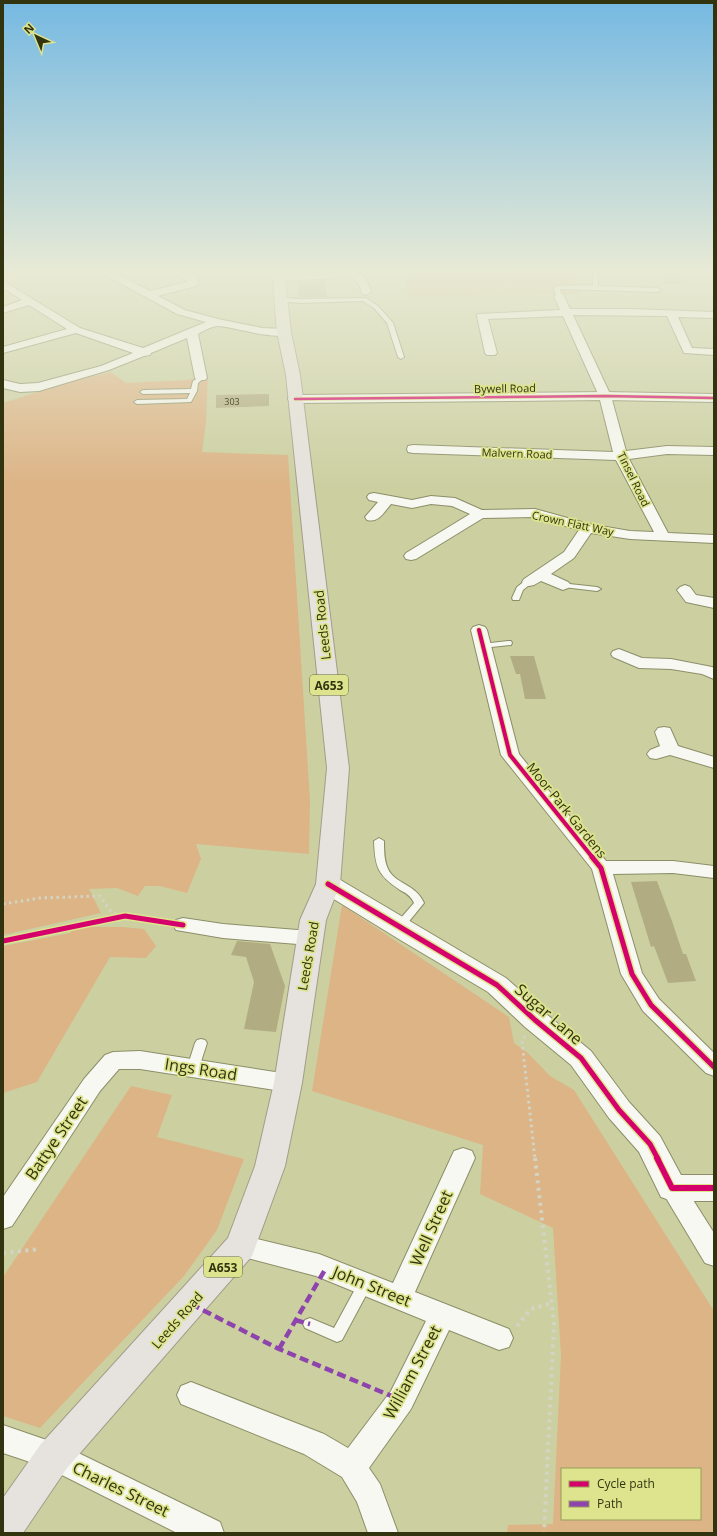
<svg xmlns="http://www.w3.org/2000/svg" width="717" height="1536" font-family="'Open Sans',sans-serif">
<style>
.green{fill:#dcb486;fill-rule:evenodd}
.building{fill:#b1ac81}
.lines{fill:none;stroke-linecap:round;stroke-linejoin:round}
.lane-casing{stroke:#8c8e68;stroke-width:2}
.street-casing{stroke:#8c8e68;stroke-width:2}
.secondary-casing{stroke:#8c8e68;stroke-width:2}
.primary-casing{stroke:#a39c89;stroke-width:2}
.path-far2{stroke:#d3d4c4;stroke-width:1.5;stroke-dasharray:1 2;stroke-linecap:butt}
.path-far1{stroke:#d3d4c4;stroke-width:3;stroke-dasharray:2.5 3.5;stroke-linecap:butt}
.path{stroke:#d3d4c4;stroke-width:4;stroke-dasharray:3 4.5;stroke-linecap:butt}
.lane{fill:#f7f8f1;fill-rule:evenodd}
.street{fill:#f7f8f1;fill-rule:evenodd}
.secondary{fill:#f7f8f1;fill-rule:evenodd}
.primary{fill:#e6e2dd;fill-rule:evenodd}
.quiet{stroke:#8e44ad;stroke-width:4.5;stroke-dasharray:9 4.5;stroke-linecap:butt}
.cycleway-far3-casing{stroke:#dde48d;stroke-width:4}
.cycleway-far2-casing{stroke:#dde48d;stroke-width:6}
.cycleway-far1-casing{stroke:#dde48d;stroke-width:8}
.cycleway-casing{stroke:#dde48d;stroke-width:8}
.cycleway-far3{stroke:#d6006c;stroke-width:2.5}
.cycleway-far2{stroke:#d6006c;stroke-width:4}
.cycleway-far1{stroke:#d6006c;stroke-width:5}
.cycleway{stroke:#d6006c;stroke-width:6}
.labels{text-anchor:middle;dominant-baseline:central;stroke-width:3.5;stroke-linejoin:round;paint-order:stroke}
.far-number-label{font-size:9px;fill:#52522c}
.far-street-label{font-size:11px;fill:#323410;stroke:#dde48d}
.shield{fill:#dde48d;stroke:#656936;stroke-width:1}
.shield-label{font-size:12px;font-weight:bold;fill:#323410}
.street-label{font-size:13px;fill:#323410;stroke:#dde48d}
.near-street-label{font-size:16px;fill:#323410;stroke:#dde48d}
</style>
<rect width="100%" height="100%" fill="#ccd0a1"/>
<path class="green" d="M372 270H576L578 294 408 297 404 274Z
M111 372 126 383 188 380 208 374 206 422 202 452 288 455 310 800 309 854 196 844 201 859 187 893 160 886H145L138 896 117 888 89 889 101 913 3 935V403L73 381Z
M342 905 509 1017 514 1043 528 1053 550 1076 574 1090 714 1311V1533H507L508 1525 553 1524 561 1355 553 1228 480 1194 483 1145 312 1091ZM562 1469H700V1519H562Z
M73 927H122L144 929 156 946 146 958 110 957 37 1082 3 1093V946L70 933Z
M131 1086 172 1095 157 1137 244 1159 217 1230 184 1276 40 1428 3 1416V1277Z"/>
<path class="building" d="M661 270H678L682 284H665Z
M324 280 327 297H299L298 282Z
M269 394V406L216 408V395Z
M510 656H534L546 699H525L520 674H516Z
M657 881 672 921 683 954H686L696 981 668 983 654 946 651 947 631 882Z
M237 941 270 944 285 986 276 1032 244 1029 254 982 246 957 231 955Z"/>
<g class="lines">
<defs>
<path id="lane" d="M593 270H598V286L658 288 661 290 658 292 561 289 560 290 562 296 557 297 554 290 557 286 593 285Z
M333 275 335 276V278L280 281 277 279 280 277Z
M281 298 301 299 366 298 378 306 393 323 404 357 401 359 398 357 387 323 374 308 363 301 301 303 279 301 278 300Z
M201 376 204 378 198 383 197 391 191 402 137 404 134 402 137 400 187 399 190 393 143 394 140 392 143 390 191 389 193 381Z
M526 580H529L533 582 523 590 519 600H513L512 598 517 587Z
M560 583 597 587 601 589 597 591 563 587H560Z
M508 641H511L512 643 511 645 482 648 478 646 482 644Z
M379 838 384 841C384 850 384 861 388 869 395 884 416 884 424 903L402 930H394L393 927 414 903C411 896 406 893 400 890 378 875 375 868 374 841Z
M201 1039 205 1040 207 1043 199 1068 197 1071 193 1072 189 1071 187 1068 195 1043 197 1040Z
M365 1278 370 1280 372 1284 342 1340 337 1342 305 1328 303 1324 305 1320 310 1318 334 1328 360 1280Z"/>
<path id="street" d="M3 270H17L3 276Z
M96 270H109L150 291 188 282 179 276 176 270H186L199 280 196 286 158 296 185 310 218 319 262 328 284 329 289 332C281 343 232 326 218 326 212 326 203 331 198 334L207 378 205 380H197L195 378 187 338 151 353 150 355 144 356 109 370 39 391 20 392 3 388V380L20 384 38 383 101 366 133 353 76 333 3 353V347L67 329 29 305 3 313V307L22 300 3 288V281L80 328 143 348 206 322 177 314Z
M279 271H354C364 273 369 283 371 292L366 295 362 294 359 284 351 277 275 276 274 274Z
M559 293 563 294 570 309H632L714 312V318L678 317 692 348 714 349V355L684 353 667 316 573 315 611 396 626 451 667 446 714 447V455L667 454 629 459 668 533 714 535V543L630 539 591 533 574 558 551 574 568 582 571 585 568 588 563 590 558 588 541 581 534 585 529 586 524 585 522 582 524 579 564 552 579 530 534 517 483 518 416 559 411 560 406 559 404 556 406 553 470 514 452 506 431 504 412 508 391 504C384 512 379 523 367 520L365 517 378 502 369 500 367 497 369 494 374 493 412 500 431 496 455 498 482 510 535 509 589 524 630 531 654 532 616 460 413 453 408 452 407 449 408 446 413 445 613 452 599 396 563 316 488 319 497 353 495 355H487L485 353 477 316 478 314 560 310 554 296Z
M685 585 690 587 696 595 714 598V608L686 602 677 590 680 587Z
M479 625 485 627 487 630 519 754 606 861H673L714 866V878L673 873 613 874 642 973 659 999 714 1053V1076L706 1073 643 1011 621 974 592 869 501 755 471 630 473 627Z
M619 649 642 658 671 659 712 667 714 668V679L702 674 671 669 639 668 613 657 611 654 613 651Z
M664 727 670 728 678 746 714 757V768L670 755 656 759 650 758 647 754 650 750 660 746 655 732 658 728Z
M183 918 223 924 310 931 317 933 320 938 317 943 310 945 223 938 176 930 173 925 176 920Z
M140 1051 288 1074 296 1077 300 1083 296 1089 288 1092 140 1069H119L100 1091 12 1226 3 1229V1197L84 1079 105 1055 113 1052Z
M463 1148 472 1151 475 1158 415 1292 509 1329 513 1338 509 1347 499 1350 449 1330 411 1409 369 1468 380 1484 398 1533H368L357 1502 342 1477 304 1454 181 1404 177 1395 181 1386 191 1382 324 1434 348 1448 391 1391 426 1321 316 1276 232 1254 228 1246 232 1238 241 1235 319 1254 393 1283 454 1151Z
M672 1178 681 1181 714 1233V1266L705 1263 660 1188 663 1181Z
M3 1425 64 1446 220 1522 224 1533H177L48 1468 3 1453Z"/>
<path id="secondary" d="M605 392 714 394V402L605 400 295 403 290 402 288 399 290 396 295 395Z
M328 876 337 878 506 978 545 1013 591 1051 629 1102 660 1136 681 1175H714V1201H672L661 1197 639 1152 609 1118 571 1065 525 1027 488 992 402 941 319 890 316 884 319 878Z"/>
<path id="primary" d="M272 270H284L291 332 300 375 349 768 340 884 326 920 302 1083 285 1166 252 1256 67 1468 23 1533H3V1498L41 1444 228 1238 255 1166 274 1083 300 920 316 884 327 768 286 375 277 332Z"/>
</defs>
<use href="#lane" class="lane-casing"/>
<use href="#street" class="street-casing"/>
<use href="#secondary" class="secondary-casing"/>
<use href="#primary" class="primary-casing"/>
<path class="path-far2" d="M382 299 403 298 410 296 534 293 547 295"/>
<path class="path-far1" d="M3 904 40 898 100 896 111 912 125 916
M525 1036 522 1041 535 1159"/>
<path class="path" d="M535 1158 554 1324 544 1533
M3 1253 40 1249
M517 1326 531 1309 552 1303"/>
<use href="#lane" class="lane"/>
<use href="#street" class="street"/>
<use href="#secondary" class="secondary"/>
<use href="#primary" class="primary"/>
<path class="quiet" d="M191 1304 279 1349 401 1400
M295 1320 310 1324
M279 1349 326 1268"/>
<defs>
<path id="cycleway-far3" d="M295 399 605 396 714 398"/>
<path id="cycleway-far2" d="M479 630 510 755 593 858"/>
<path id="cycleway-far1" d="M592 857 601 868 632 974 651 1005 714 1067
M328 884 497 985 535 1020 581 1058 619 1110 650 1144 658 1159
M3 941 125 916 183 925"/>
<path id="cycleway" d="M657 1158 672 1188H714"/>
</defs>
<use href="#cycleway-far3" class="cycleway-far3-casing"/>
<use href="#cycleway-far2" class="cycleway-far2-casing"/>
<use href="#cycleway-far1" class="cycleway-far1-casing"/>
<use href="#cycleway" class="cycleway-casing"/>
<use href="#cycleway-far3" class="cycleway-far3"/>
<use href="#cycleway-far2" class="cycleway-far2"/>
<use href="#cycleway-far1" class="cycleway-far1"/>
<use href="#cycleway" class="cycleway"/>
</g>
<linearGradient id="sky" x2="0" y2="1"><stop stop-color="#75b9e2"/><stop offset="0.56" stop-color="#e8ead5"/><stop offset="1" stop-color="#e8ead5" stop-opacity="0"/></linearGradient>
<rect width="717" height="485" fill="url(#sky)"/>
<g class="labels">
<g class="far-number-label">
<text x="232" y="401">303</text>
</g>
<g class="far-street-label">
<text transform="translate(505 388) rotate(-1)">Bywell Road</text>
<text transform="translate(517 453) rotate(2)">Malvern Road</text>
<text transform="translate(634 479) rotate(64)">Tinsel Road</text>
<text transform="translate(573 523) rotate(12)">Crown Flatt Way</text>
</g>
<g class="shield">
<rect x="310" y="675" width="38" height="20" rx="3"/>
<rect x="204" y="1257" width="38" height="20" rx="3"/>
</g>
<g class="shield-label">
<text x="329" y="685">A653</text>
<text x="223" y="1267">A653</text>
</g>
<g class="street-label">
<text transform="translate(322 625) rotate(-96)">Leeds Road</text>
<text transform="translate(567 810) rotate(51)">Moor Park Gardens</text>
<text transform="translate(308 956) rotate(-80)">Leeds Road</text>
<text transform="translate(177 1320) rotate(-49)">Leeds Road</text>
</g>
<g class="near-street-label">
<text transform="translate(549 1014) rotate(41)">Sugar Lane</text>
<text transform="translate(201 1069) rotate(9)">Ings Road</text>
<text transform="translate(56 1138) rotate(-56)">Battye Street</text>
<text transform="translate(431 1228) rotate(-66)">Well Street</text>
<text transform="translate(372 1286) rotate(22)">John Street</text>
<text transform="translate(412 1372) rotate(-62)">William Street</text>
<text transform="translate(121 1489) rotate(26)">Charles Street</text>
</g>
</g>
<rect width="717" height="1536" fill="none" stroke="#323410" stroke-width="8"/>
<rect x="561" y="1468" width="140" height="52" fill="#dde48d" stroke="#999e5b"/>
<rect x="569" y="1481" width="20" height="6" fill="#d6006c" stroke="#999e5b"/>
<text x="597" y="1488" font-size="12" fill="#323410">Cycle path</text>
<rect x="569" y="1501" width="20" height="6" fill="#8e44ad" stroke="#999e5b"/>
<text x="597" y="1508" font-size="12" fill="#323410">Path</text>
<g transform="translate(36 36) rotate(316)" stroke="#dde48d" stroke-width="3" paint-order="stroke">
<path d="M0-3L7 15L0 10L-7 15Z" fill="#323410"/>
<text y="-6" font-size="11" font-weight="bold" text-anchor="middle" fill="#323410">N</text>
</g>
</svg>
